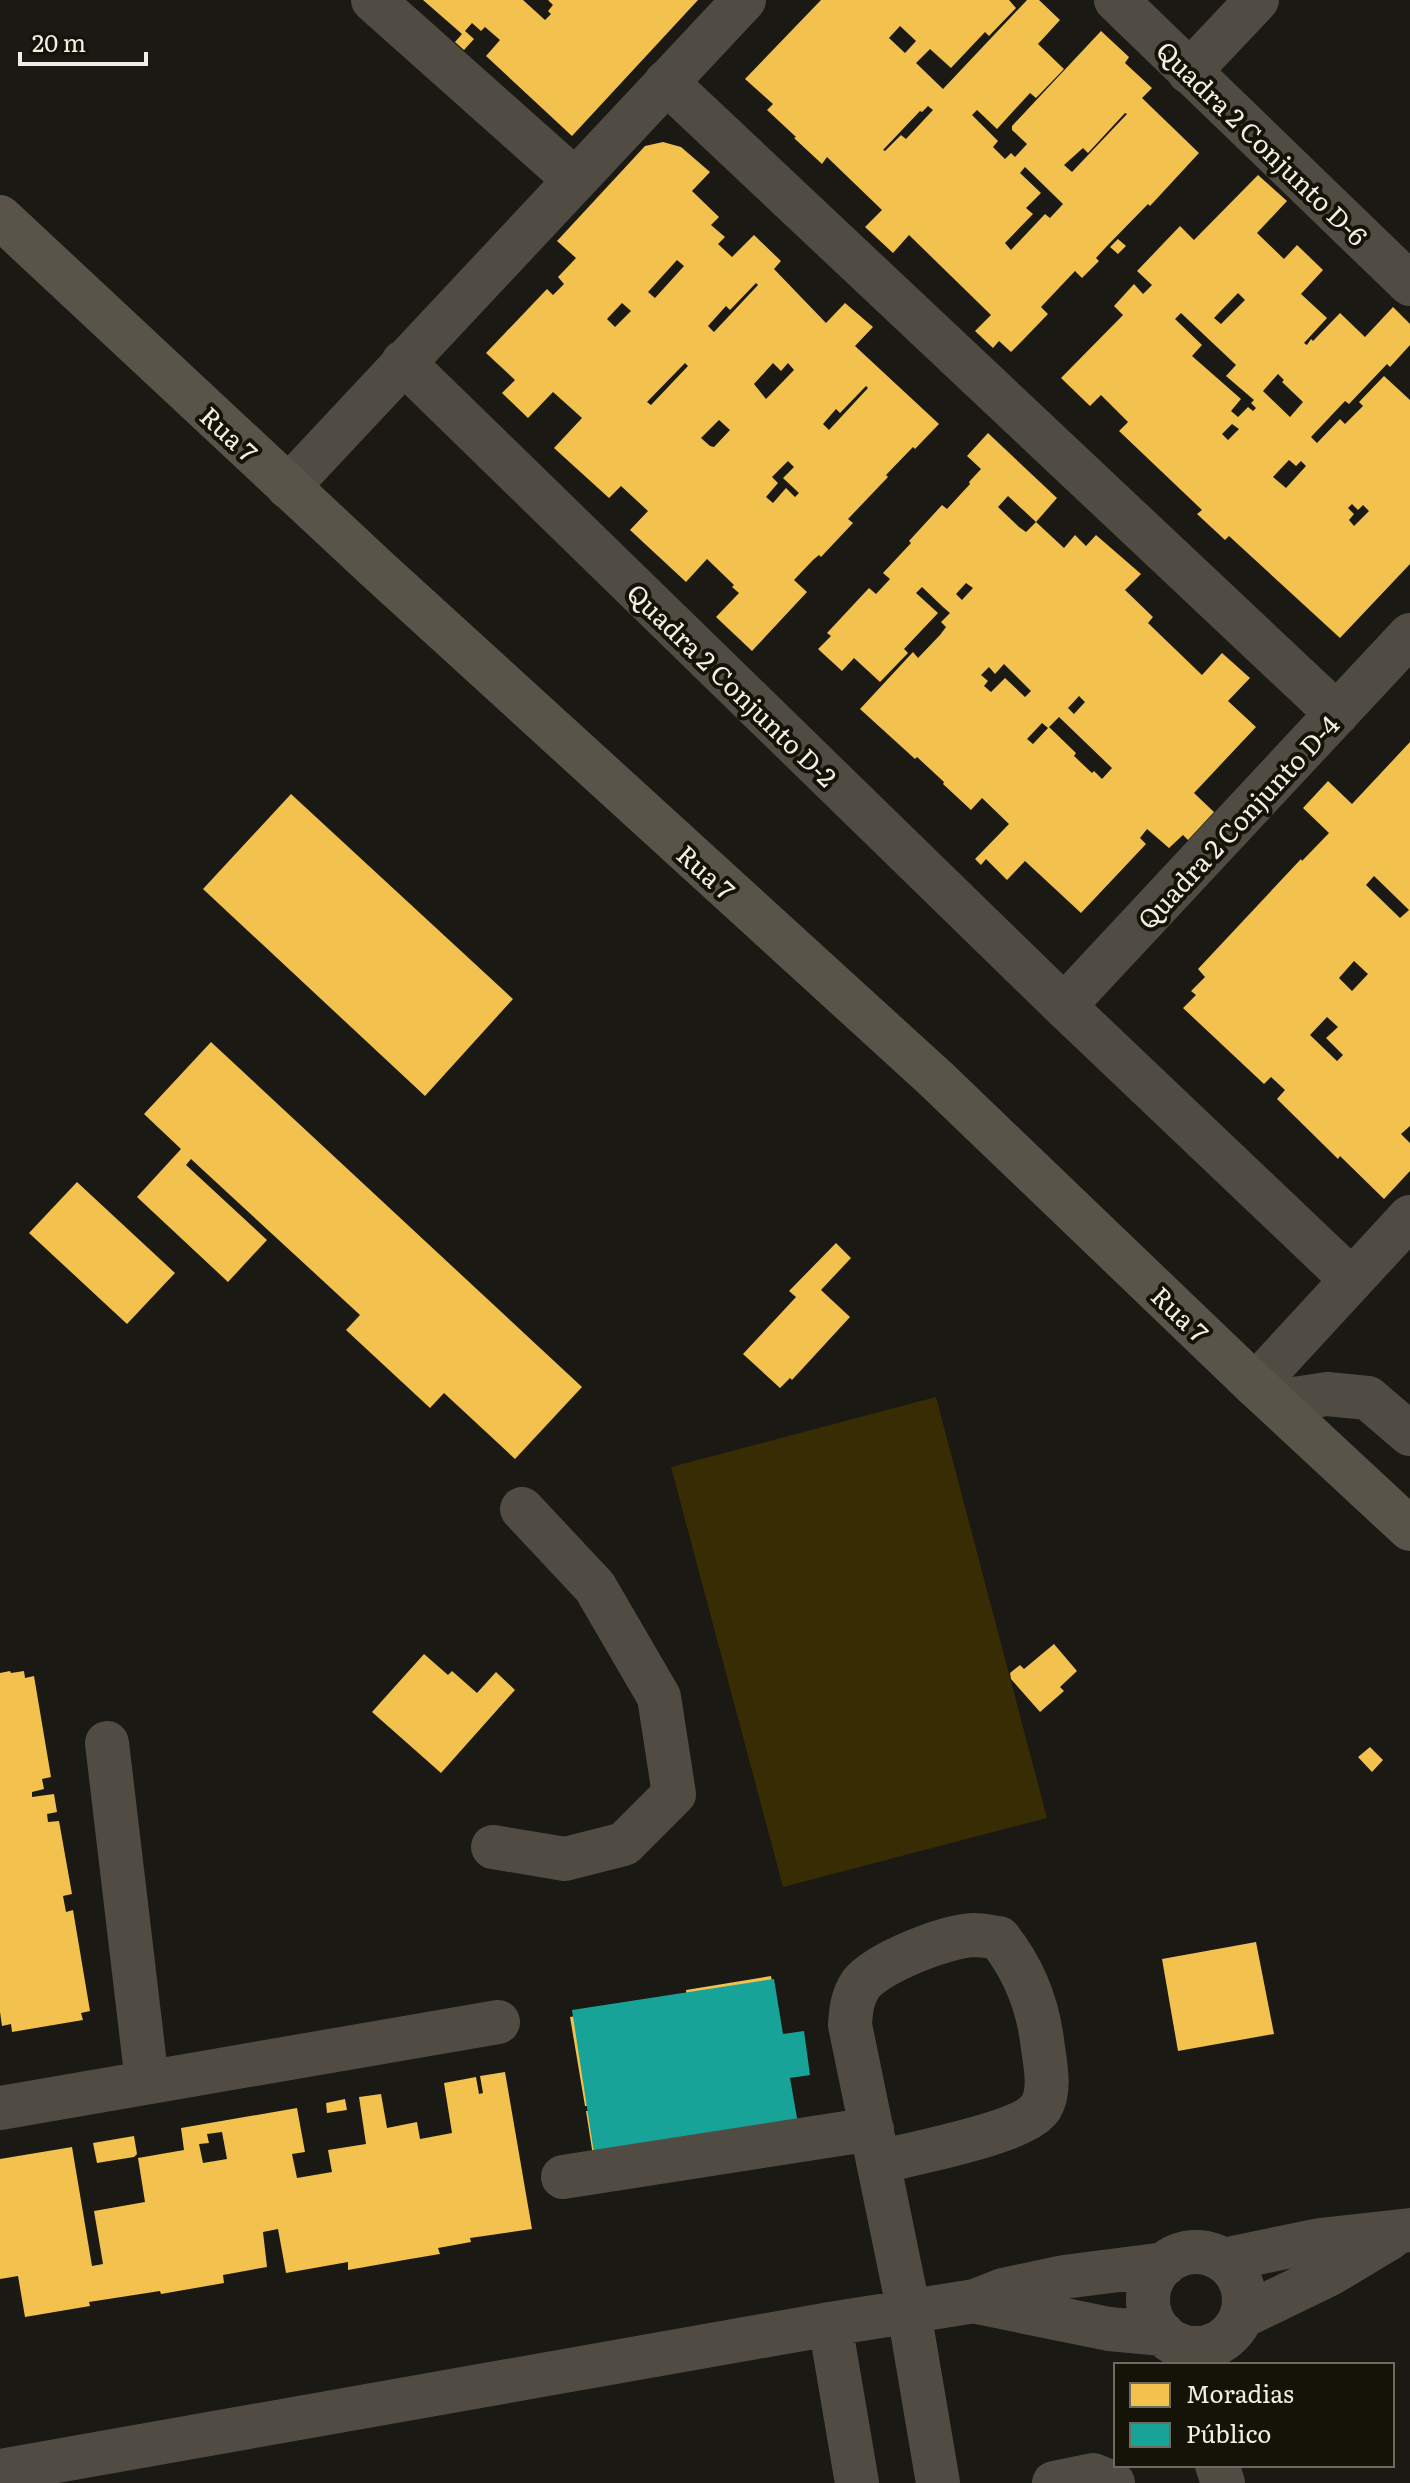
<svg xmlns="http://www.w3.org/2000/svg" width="1410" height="2483" font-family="Literata,serif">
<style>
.green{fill:#372c03}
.homes{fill:#f2c14e;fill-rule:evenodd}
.public{fill:#17a398}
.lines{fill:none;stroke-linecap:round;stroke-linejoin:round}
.minor{stroke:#504b43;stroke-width:44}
.major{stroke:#59544a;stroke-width:44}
.labels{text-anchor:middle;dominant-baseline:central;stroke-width:8;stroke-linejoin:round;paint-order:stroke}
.street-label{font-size:26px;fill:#f0eee6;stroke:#151207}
</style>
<rect width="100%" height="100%" fill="#1a1914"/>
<path class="green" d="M936 1397 1047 1818 783 1887 671 1467Z"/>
<path class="homes" d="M423 0H523L545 20 551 14 548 11 553 5 548 0H698L572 136 486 56 500 40 485 27 481 31 472 23 465 31 474 39 464 50 455 42 462 34Z
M821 0H1009L1016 8 989 36 985 32 951 68 930 49 916 63 943 89 1027 0H1039L1060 20 1038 44 1064 69 1036 98 1030 93 997 129 977 110 972 115 998 141 993 147 1005 159 1011 153 1015 157 1027 144 1012 130V126L1101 31 1129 57 1125 63 1152 88 1142 98 1199 153 1150 206 1148 204 1107 246 1096 258 1099 261 1082 278 1075 271 1041 307 1048 314 1022 341 1011 352 999 341 993 348 975 331 991 315 909 235 893 253 865 227 882 210 827 157 822 164 794 138 796 137 767 110 773 104 745 79ZM900 26 916 41 905 53 889 38ZM928 106 933 110 906 139 901 135 885 151 883 150 920 111 922 112ZM1125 113 1127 114 1072 172 1064 165 1083 148 1088 153ZM1025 167 1063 204 1050 218 1045 214 1011 250 1005 243 1033 214 1026 208 1041 193 1020 173Z
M663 142 681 147 710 172 692 191 719 217 711 225 725 237 718 244 732 257 754 235 781 261 774 269 826 323 845 303 873 327 855 346 939 424 915 449 913 447 886 475 888 477 848 519 853 523 821 557 819 555 813 560 794 580 807 592 752 651 716 617 739 593 732 587 734 585 707 559 686 582 630 530 648 511 621 486 609 498 554 448 582 418 553 392 528 418 502 393 515 380 486 353 547 289 553 295 564 284 558 277 576 258 557 241 645 146ZM677 260 684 266 655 298 648 292ZM756 283 758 285 714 332 708 326 726 306 730 310ZM622 303 631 311 615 327 607 319ZM685 363 688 366 651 405 647 402ZM773 363 781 371 788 363 794 370 766 399 754 384ZM866 386 868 388 829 430 823 424 836 409 840 413ZM719 420 730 430 714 447 710 446 701 438ZM788 461 794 467 783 478 799 493 795 497 786 488 773 503 766 497 778 483 772 477Z
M1258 175 1287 201 1257 233 1284 259 1297 245 1323 270 1301 294 1327 318 1304 343 1307 345 1311 339 1313 341 1340 313 1365 337 1393 307 1410 324V345L1390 367 1387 364 1349 404 1345 401 1311 437 1317 443 1340 419 1345 424 1363 406 1359 402 1384 376 1410 400V564L1340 638 1229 536 1225 540 1197 514 1202 510 1119 431 1128 422 1101 395 1090 406 1061 378 1123 315 1114 306 1134 284 1143 294 1152 285 1137 271 1180 226 1194 240ZM1238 293 1245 300 1221 324 1214 318ZM1181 313 1236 365 1226 376 1254 400 1251 403 1256 408 1253 411 1248 407 1238 417 1231 411 1241 399 1192 356 1202 345 1175 319ZM1278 374 1284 380 1282 382 1303 402 1290 417 1263 391ZM1232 424 1239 429 1228 440 1222 434ZM1289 460 1296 466 1301 461 1306 466 1286 488 1273 477ZM1352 504 1358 510 1363 505 1369 511 1354 526 1349 520 1354 514 1348 508Z
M1118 239 1126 246 1118 254 1110 247Z
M988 433 1057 498 1036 522 1008 496 998 507 1019 527 1026 532 1036 522 1064 548 1075 535 1086 546 1096 535 1141 574 1125 590 1153 617 1148 623 1202 675 1222 653 1250 678 1228 701 1256 727 1194 793 1214 812 1188 840 1183 835 1169 848 1147 829 1140 838 1146 844 1081 913 1025 861 1007 880 986 859 981 865 975 859 1009 824 982 798 971 810 943 784 944 782 917 757 915 759 860 709 913 652 918 658 940 635 946 627 941 622 950 613 943 607 922 587 916 593 938 613 904 649 908 653 880 682 854 658 842 671 818 649 831 636 827 633 869 588 876 594 890 579 883 573 911 543 909 541 942 505 947 509 970 484 969 482 981 469 967 456ZM966 583 973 588 962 600 956 594ZM1004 664 1031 691 1025 697 1005 678 991 692 984 686 988 681 981 675 989 667 995 674ZM1079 696 1085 702 1074 714 1068 708ZM1059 717 1112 768 1102 779 1094 771 1092 773 1074 756 1076 753 1049 727 1033 744 1027 739 1042 723 1048 728Z
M1410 742V1126L1401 1134 1410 1143V1171L1384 1199 1340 1156 1338 1159 1277 1099 1285 1090 1271 1077 1264 1084 1183 1008 1196 995 1191 991 1205 977 1198 969 1301 859 1302 861 1329 833 1303 808 1328 781 1352 804ZM1374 876 1409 910 1400 918 1366 885ZM1354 961 1368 974 1352 991 1339 978ZM1327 1017 1338 1027 1326 1038 1343 1055 1337 1061 1310 1035Z
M291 794 513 999 425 1096 203 889Z
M211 1042 582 1387 515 1459 444 1393 430 1408 346 1330 360 1315 191 1159 186 1165 267 1240 228 1282 137 1197 181 1149 144 1114Z
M77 1182 175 1273 127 1324 29 1233Z
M836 1243 851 1258 821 1290 850 1317 792 1380 790 1378 780 1388 743 1354 796 1297 789 1291Z
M1054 1644 1077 1671 1060 1687 1064 1691 1040 1712 1011 1679 1010 1673 1020 1665 1024 1669Z
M424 1654 448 1675 452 1671 477 1693 496 1672 515 1690 441 1773 372 1712Z
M10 1671 11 1673 24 1671 25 1678 34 1676 51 1777 42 1779 44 1789 32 1792V1797L54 1794 57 1812 47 1814 48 1822 59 1821 72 1894 63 1896 66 1912 73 1910 90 2011 81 2013 83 2020 12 2032 11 2024 2 2026 0 2012V1673Z
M1370 1747 1383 1760 1372 1772 1358 1757Z
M1256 1942 1274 2034 1178 2051 1162 1959Z
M771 1976 796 2128 594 2162 586 2111H589L588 2106H585L570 2017 687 1997 686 1990Z
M505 2072 532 2229 470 2238 471 2242 438 2248 440 2254 410 2259 348 2270V2262L286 2273 278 2229 263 2232 267 2267 223 2275 224 2283 161 2294 160 2291 89 2302 90 2306 25 2317 18 2276 0 2279V2159L72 2147 92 2266 103 2264 94 2211 145 2202 138 2158 184 2150 181 2128 297 2108 305 2152 292 2154 297 2178 332 2172 328 2150 366 2144 359 2097 381 2094 387 2128 417 2122 420 2139 452 2133 444 2083 476 2077 479 2094 483 2093 480 2076ZM222 2132 227 2159 203 2163 199 2144 209 2143 207 2134Z
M345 2099 347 2110 327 2113 326 2103Z
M134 2136 137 2154 134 2157 97 2163 93 2143Z"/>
<path class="public" d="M774 1979 783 2034 804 2031 810 2075 790 2078 800 2135 596 2166 572 2010Z"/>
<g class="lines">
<path class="minor" d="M373 0 575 180
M1116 0 1410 284
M1189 72 1257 0
M666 82 1337 714
M403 362 1064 1006 1352 1280
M288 487 744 0
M1064 1006 1410 635
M1255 1385 1410 1217
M1274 1402 1327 1394 1368 1398 1410 1434
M107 1743 147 2082
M493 1847 565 1859 624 1844 674 1794 659 1697 595 1587 522 1509
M0 2108 498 2022
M878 2162C910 2154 1025 2133 1041 2107 1052 2088 1044 2060 1042 2040 1037 2003 1022 1967 999 1938 991 1937 983 1935 974 1935 946 1936 879 1962 861 1984 852 1997 851 2010 850 2025L909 2312 938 2483
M563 2177 872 2129
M1148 2300a48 48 0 1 1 96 0a48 48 0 1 1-96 0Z
M1223 2260 1320 2240 1410 2230
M977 2302 1109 2329 1163 2334
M1241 2317 1330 2274 1390 2238
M830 2324 857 2483
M1217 2465 1223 2483
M0 2471 830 2324 975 2301 1003 2290 1064 2277 1165 2264
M1054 2483 1093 2475 1113 2483"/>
<path class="major" d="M0 217 377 569 936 1079 1255 1385 1410 1529"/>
</g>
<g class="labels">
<g class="street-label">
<text transform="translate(1263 142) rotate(44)">Quadra 2 Conjunto D-6</text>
<text transform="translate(230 433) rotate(43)">Rua 7</text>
<text transform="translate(733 684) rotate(44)">Quadra 2 Conjunto D-2</text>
<text transform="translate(1237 821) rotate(-47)">Quadra 2 Conjunto D-4</text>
<text transform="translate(707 871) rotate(42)">Rua 7</text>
<text transform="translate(1181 1313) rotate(44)">Rua 7</text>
</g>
</g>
<rect x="1114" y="2363" width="280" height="104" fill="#151207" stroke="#6d6a60" stroke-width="2"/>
<rect x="1130" y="2383" width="40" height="24" fill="#f2c14e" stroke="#6d6a60" stroke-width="2"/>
<text x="1186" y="2403" font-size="24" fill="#f0eee6">Moradias</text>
<rect x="1130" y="2423" width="40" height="24" fill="#17a398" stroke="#6d6a60" stroke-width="2"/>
<text x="1186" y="2443" font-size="24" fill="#f0eee6">Público</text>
<path d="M20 52v12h126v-12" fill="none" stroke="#f0eee6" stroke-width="4"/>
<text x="32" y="52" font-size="24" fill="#f0eee6" stroke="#151207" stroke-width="6" paint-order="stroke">20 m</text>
</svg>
